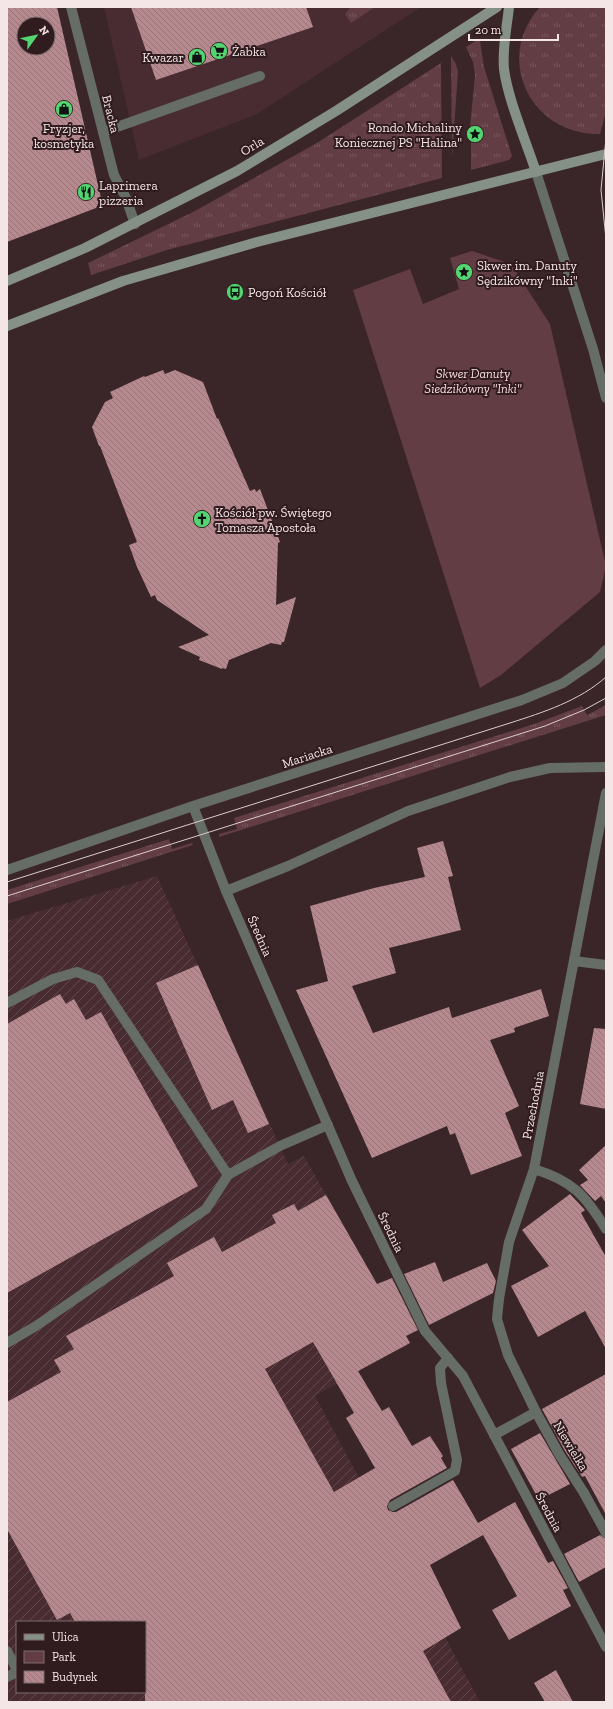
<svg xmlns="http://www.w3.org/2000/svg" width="613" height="1709" font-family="'Zilla Slab',serif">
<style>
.built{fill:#482c31}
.industrial{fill:url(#industrial-furrows);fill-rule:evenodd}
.grass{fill:url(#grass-tufts)}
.park{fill:#623d43}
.building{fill:url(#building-back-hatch);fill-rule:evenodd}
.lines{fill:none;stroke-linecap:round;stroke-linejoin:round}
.lane{stroke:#656d66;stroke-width:10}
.street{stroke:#656d66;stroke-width:10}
.secondary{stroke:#859186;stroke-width:10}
.tram{stroke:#dcccce;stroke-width:1}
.labels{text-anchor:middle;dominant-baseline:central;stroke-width:4;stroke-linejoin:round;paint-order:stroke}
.poi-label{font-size:13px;fill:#f4e5e7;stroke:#301b1e;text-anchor:start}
.street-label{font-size:13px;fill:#f4e5e7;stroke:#301b1e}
.park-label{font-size:13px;font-style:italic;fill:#fadbdf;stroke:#301b1e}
</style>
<defs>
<pattern id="industrial-furrows" width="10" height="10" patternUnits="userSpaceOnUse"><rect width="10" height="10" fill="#482c31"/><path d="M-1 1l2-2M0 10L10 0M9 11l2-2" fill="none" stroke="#634a4f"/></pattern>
<pattern id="grass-tufts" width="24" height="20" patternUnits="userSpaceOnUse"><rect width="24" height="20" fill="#623d43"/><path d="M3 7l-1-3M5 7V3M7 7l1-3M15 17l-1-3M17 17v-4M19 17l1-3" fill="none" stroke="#79595e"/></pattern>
<pattern id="building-back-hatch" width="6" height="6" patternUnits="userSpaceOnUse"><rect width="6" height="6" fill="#b6898f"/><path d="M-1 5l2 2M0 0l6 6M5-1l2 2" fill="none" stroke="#957579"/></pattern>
</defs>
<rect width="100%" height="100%" fill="#3a2528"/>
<path class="built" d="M104 7H421L257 114 139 160Z"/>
<path class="industrial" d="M157 876 288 1164 304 1156 410 1343 315 1396 480 1702H7V921ZM17 1622H145V1692H17Z"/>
<path class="grass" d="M351 7H375L351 23 345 14Z
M540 7H606V111L600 134C531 135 493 59 540 7Z
M477 40 480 41 484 67 512 156 509 160 471 170V141L480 140V128L470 127 475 75 473 62 466 47Z
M451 56 456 64 458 72 452 158Z
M441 63 442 178 167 250 91 275 88 263 193 212 317 143Z
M606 705V715L219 837V834L237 829 234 818 534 724 582 706 587 715Z
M169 839 172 849 192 843 193 845 7 904V890Z"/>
<path class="park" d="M472 251 511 264 550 324 606 566 600 592 501 675 480 688 353 290 410 269 423 304 459 289 450 258Z"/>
<path class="building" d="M7 7H57L101 198 96 208 7 242ZM24 24H48V48H24Z
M131 7H306L313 27 156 80Z
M163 370 165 374 175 370 203 382 217 419 218 418 250 491 255 489 256 492 260 489 280 542 278 543 276 605 296 597 284 642H282L281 645 271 643 229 660 226 669 222 668V669L199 660 200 657 178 647 209 635 157 600 155 595 151 597 137 567 129 545 137 542 100 446H99L92 427 105 402 113 398 110 392 144 376 145 377Z
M443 841 453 876 448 877 461 930 389 948 396 973 352 986 373 1033 449 1007 452 1018 541 989 549 1016 514 1028 515 1032 490 1040 519 1106 505 1113 522 1156 471 1175 455 1133 450 1135 447 1126 372 1158 296 990 328 981 310 906 374 888 425 877 417 848Z
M198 965 269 1124 248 1133 233 1100 212 1110 156 983Z
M60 994 66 1004 74 999 86 1020 101 1012 198 1186 7 1293V1024Z
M594 1028 606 1029V1109L580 1104Z
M606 1145V1203L601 1196 595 1201 580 1185 588 1180 579 1170Z
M570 1194 585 1210 581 1213 606 1257V1349L585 1311 538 1337 511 1286 549 1266 522 1230Z
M326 1195 377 1284 392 1278 418 1330 406 1336 410 1343 358 1371 382 1411 389 1407 412 1446 430 1436 443 1456 441 1458 447 1468 390 1500 387 1506 388 1510 393 1512H396L453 1480 478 1523 515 1502 548 1563 553 1561 568 1588 563 1590 571 1606 509 1640 492 1610 517 1596 483 1535 430 1565 461 1628 423 1651 451 1702H145V1622H75L70 1613 57 1620 7 1529V1402L61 1372 54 1360 74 1349 66 1336 174 1276 167 1263 214 1237 222 1252 276 1223 272 1215 294 1204 298 1211ZM313 1342 354 1413 346 1418 375 1468 334 1492 265 1369Z
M435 1262 443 1282 487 1263 496 1281 493 1293 429 1325 404 1274Z
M606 1374V1515L585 1476 582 1477 565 1451 542 1409Z
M540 1433 570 1484 539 1500 511 1449Z
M600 1535 606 1539V1567L579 1582 564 1554Z
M556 1670 573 1702H545L534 1683Z"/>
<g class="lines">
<path class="lane" d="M103 132 260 76
M226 891 288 866 408 811 510 777 550 768 606 767
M574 961 606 965
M7 1003 53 979 77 972 98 980 228 1175
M7 1343 36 1326 206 1209 228 1175 280 1146 328 1125
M494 1435 536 1412
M584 1493 606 1533
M393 1506 455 1471 457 1460 441 1383 440 1368 448 1358
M7 1651 17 1670
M7 1677 17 1672"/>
<path class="street" d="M71 7 114 175 126 198 135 224
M536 172 593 349 606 398
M193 806 226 891 352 1181 425 1331 463 1376 606 1647
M7 870 193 806 522 700 563 683 595 661 606 650
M534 1169C573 1181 585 1195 606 1229
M584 1493 559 1454 536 1412 508 1355 497 1319 499 1299 509 1242 534 1169 606 793"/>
<path class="secondary" d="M509 7C507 27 502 48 504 69 508 100 526 141 536 172
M7 281 85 248 237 171 336 111 497 7
M7 326 123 281 257 242 606 154"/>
<path class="tram" d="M606 138 601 190 606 239
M7 882 510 723C544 712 579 701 606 677
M7 896 545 726 584 710 606 698"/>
</g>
<defs>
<symbol id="supermarket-disc" viewBox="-11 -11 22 22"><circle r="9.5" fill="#53d672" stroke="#301b1e"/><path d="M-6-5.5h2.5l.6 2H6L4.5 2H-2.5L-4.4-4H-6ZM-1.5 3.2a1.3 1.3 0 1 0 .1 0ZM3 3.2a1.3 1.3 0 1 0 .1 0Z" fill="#111"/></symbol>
<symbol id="shop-disc" viewBox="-11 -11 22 22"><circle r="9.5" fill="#53d672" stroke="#301b1e"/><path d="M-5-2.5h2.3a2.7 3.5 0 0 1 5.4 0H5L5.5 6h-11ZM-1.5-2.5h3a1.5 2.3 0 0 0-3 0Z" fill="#111"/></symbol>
<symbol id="sight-disc" viewBox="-11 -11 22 22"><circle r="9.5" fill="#53d672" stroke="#301b1e"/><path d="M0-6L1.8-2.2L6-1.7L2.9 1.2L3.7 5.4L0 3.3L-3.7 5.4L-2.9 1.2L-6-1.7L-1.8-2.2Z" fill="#111"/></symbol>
<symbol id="restaurant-disc" viewBox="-11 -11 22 22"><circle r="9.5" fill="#53d672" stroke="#301b1e"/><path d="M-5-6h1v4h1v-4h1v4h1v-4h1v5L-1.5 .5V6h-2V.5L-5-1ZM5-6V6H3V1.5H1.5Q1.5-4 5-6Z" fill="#111"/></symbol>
<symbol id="bus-disc" viewBox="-11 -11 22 22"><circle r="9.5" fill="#53d672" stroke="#301b1e"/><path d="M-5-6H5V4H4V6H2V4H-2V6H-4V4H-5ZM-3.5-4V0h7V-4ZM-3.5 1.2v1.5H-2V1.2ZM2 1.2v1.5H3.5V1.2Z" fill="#111"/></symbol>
<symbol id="church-disc" viewBox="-11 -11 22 22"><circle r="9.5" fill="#53d672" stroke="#301b1e"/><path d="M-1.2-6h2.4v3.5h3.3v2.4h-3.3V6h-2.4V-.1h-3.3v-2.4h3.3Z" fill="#111"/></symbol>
</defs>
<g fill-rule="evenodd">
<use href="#supermarket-disc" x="209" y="41" width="20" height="20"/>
<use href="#shop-disc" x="187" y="47" width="20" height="20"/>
<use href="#shop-disc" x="54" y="99" width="20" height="20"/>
<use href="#sight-disc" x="465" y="124" width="20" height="20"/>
<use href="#restaurant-disc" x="76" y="182" width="20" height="20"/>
<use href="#sight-disc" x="454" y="262" width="20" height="20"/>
<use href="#bus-disc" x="225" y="282" width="20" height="20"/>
<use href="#church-disc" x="192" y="509" width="20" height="20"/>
</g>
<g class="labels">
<g class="poi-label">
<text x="232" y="51">Żabka</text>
<text x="184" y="57" text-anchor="end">Kwazar</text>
<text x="462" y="127" text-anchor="end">Rondo Michaliny<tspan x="462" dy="15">Koniecznej PS "Halina"</tspan></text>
<text x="64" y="128" text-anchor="middle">Fryzjer,<tspan x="64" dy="15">kosmetyka</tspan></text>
<text x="99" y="185">Laprimera<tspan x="99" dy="15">pizzeria</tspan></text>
<text x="477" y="265">Skwer im. Danuty<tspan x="477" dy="15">Sędzikówny "Inki"</tspan></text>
<text x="248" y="292">Pogoń Kościół</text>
<text x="215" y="512">Kościół pw. Świętego<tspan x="215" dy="15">Tomasza Apostoła</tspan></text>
</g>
<g class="street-label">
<text transform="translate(111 114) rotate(76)">Bracka</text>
<text transform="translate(252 146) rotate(-31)">Orla</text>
<text transform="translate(307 756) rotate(-18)">Mariacka</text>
<text transform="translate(260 936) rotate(66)">Średnia</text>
<text transform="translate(533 1105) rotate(-79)">Przechodnia</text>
<text transform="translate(391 1232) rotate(64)">Średnia</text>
<text transform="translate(571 1446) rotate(59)">Niewielka</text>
<text transform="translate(549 1512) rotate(62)">Średnia</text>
</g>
<g class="park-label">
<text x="473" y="373">Skwer Danuty<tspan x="473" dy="15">Siedzikówny "Inki"</tspan></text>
</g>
</g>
<rect width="613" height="1709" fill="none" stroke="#f4e5e7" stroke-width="16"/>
<rect x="16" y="1621" width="130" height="72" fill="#301b1e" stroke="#7e6c6e"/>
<rect x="24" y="1634" width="20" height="6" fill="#859186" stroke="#7e6c6e"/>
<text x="52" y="1641" font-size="12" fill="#f4e5e7">Ulica</text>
<rect x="24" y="1651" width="20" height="12" fill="#623d43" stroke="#7e6c6e"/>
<text x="52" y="1661" font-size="12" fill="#f4e5e7">Park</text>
<rect x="24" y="1671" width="20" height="12" fill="url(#building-back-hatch)" stroke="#7e6c6e"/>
<text x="52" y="1681" font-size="12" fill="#f4e5e7">Budynek</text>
<g transform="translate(36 36) rotate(57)"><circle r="19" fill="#301b1e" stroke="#7e6c6e"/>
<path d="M0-3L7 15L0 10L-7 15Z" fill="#53d672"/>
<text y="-6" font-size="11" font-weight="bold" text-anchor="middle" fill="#f4e5e7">N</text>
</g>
<path d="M469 34v6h89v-6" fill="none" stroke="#f4e5e7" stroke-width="2"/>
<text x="475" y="34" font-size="12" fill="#f4e5e7" stroke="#301b1e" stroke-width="3" paint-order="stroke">20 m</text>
</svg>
